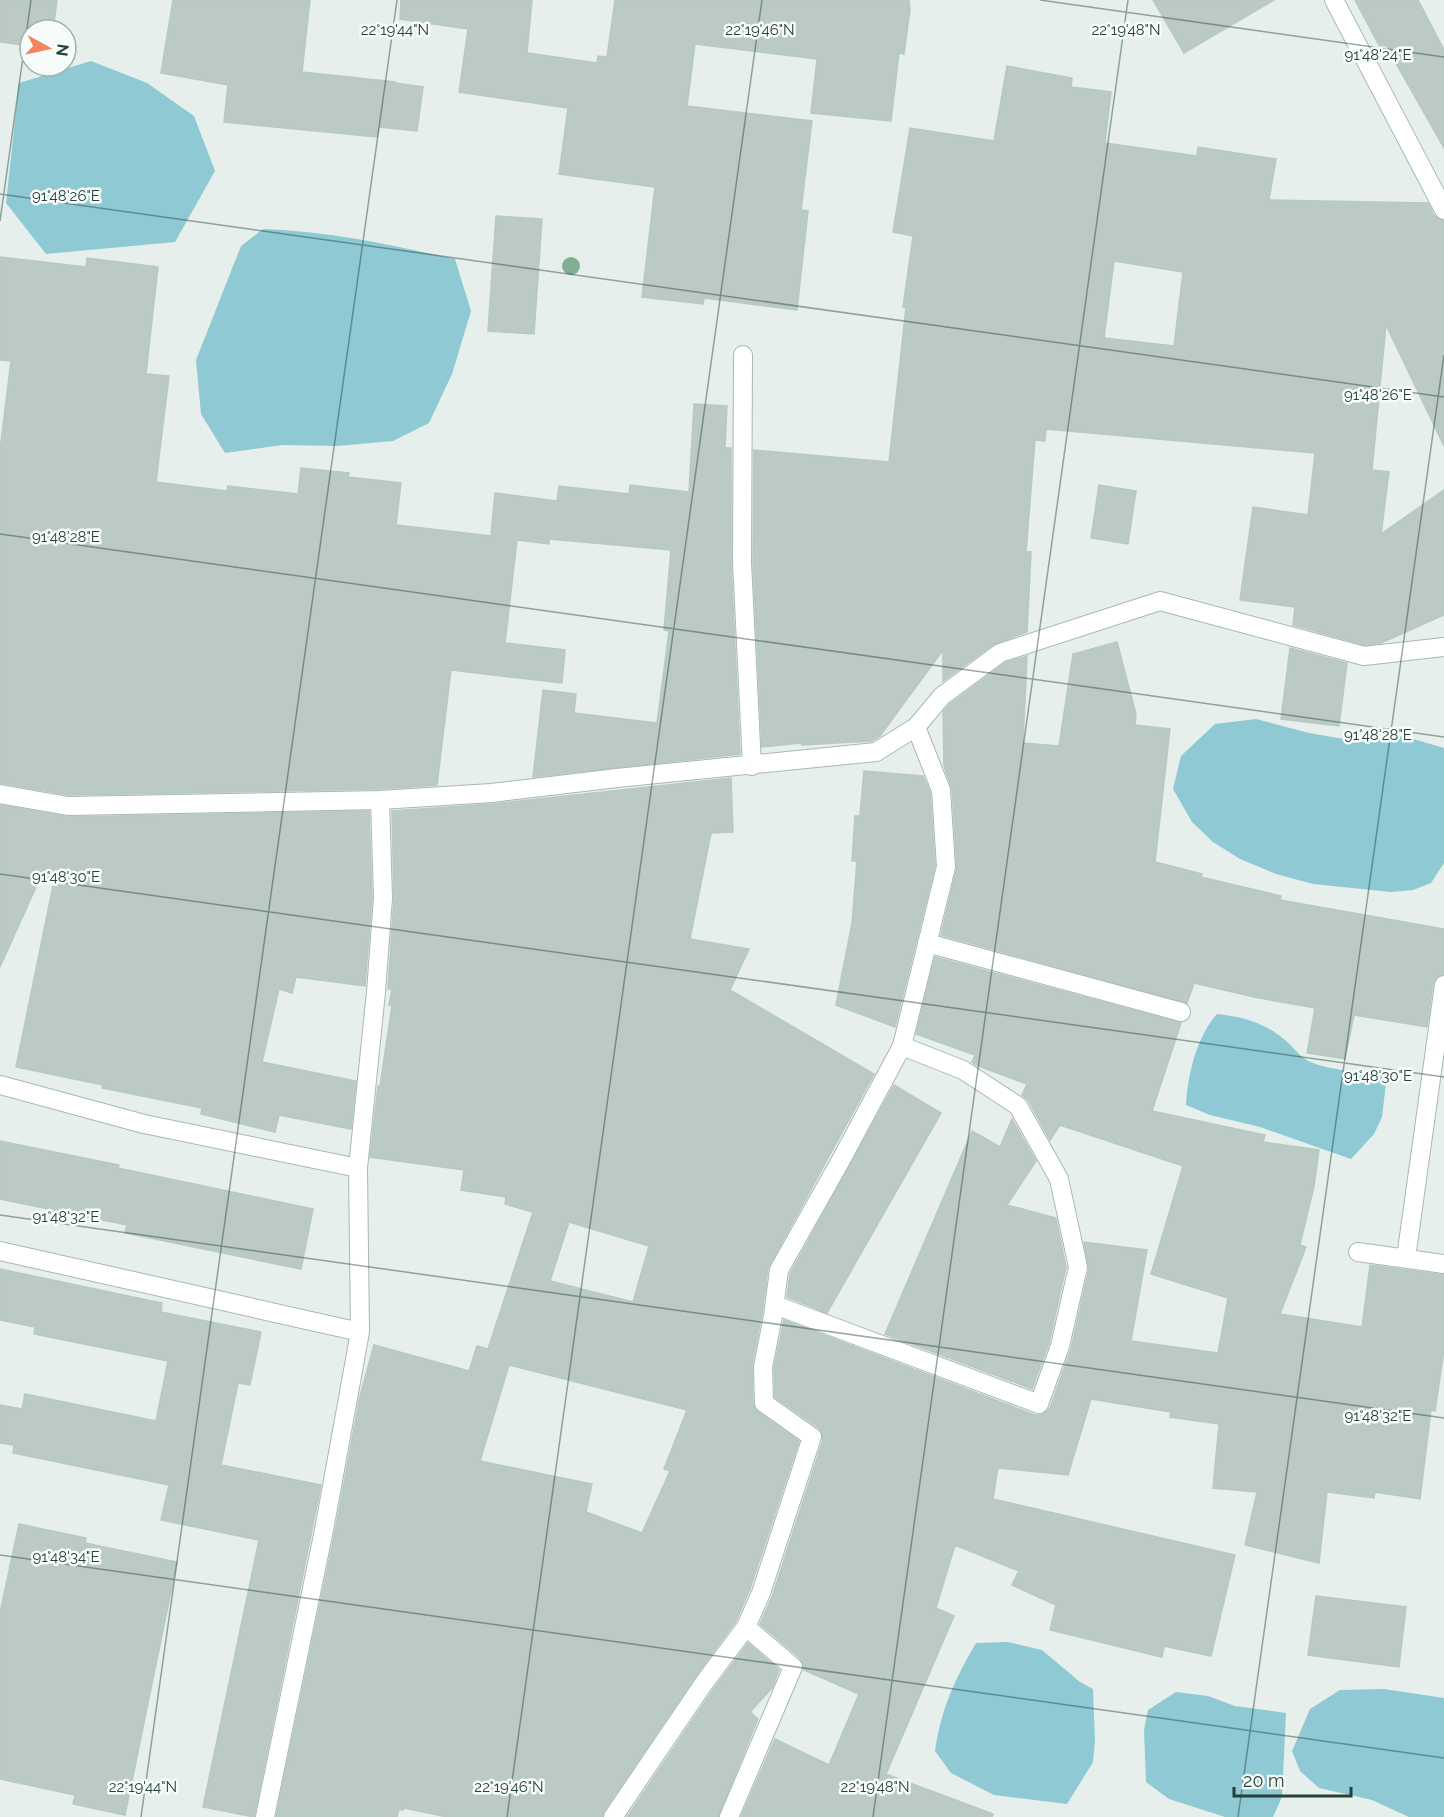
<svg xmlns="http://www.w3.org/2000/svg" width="1444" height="1817" font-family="Raleway,sans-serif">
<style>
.water{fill:#8ec9d4}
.building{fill:#bbcac4;stroke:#b8c9c2;stroke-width:1.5;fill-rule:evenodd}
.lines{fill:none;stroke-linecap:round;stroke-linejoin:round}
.minor-casing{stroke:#a8b8b2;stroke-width:20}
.secondary-casing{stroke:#a4bbb3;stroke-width:20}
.minor{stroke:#fff;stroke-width:18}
.secondary{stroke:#fff;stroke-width:18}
.tree{fill:#80af93}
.ticks{fill:none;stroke:#24423a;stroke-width:1.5;stroke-opacity:0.45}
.ticks-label{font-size:15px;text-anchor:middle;fill:#24423a;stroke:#f7fbf9;stroke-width:5;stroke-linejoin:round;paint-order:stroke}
</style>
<rect width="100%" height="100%" fill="#e6efeb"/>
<path class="water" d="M91 61 147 83 194 116 215 171 175 242 46 254 6 203 19 83Z
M263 229C329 231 391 245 455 259L471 311 452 374 429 423 393 441 337 446 282 445 225 453 201 414 196 360 241 246Z
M1256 719 1309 733 1361 742 1403 736 1444 748V863L1431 883 1413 890 1391 892 1313 884 1276 874 1240 859 1213 842 1192 822 1173 789 1181 756 1215 724Z
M1217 1014C1244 1017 1265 1023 1285 1040 1292 1046 1298 1054 1305 1059 1321 1070 1367 1073 1387 1075L1382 1117 1374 1134 1351 1159 1260 1127 1210 1115 1186 1105C1188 1074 1196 1038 1217 1014Z
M1008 1642 1042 1650 1080 1682 1093 1689 1095 1740 1093 1762 1067 1804 994 1795 951 1773 935 1751C941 1709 955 1679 976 1643Z
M1384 1689 1444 1698V1817H1409L1372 1800 1319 1788 1300 1771 1292 1751 1310 1709 1340 1690Z
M1176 1692 1208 1696 1235 1706 1286 1713 1282 1797 1273 1817H1225L1169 1799 1146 1782 1144 1730 1148 1710Z"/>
<path class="building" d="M0 0H57L53 30H30V46L0 42Z
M173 0H310L302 72 395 82V83L423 87 417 131 379 127 377 137 224 122 228 85 161 73Z
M401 0H532L527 53 597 63 598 56 607 57 615 0H909L910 9 904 54 899 53 891 121 811 113 817 59 695 44 687 106 812 121 801 210 808 211 797 310 704 298 703 304 642 297 655 187 559 174 568 108 459 92 468 29 400 19Z
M1153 0H1274L1184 53Z
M1355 0H1418L1444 50V148L1385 44 1380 47Z
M1007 66 1072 78 1071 87 1111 92 1105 143 1197 156 1198 147 1276 159 1269 200 1428 203 1434 216 1444 221V446L1386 325 1372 470 1389 472 1381 534 1444 490V615L1381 643 1365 645 1293 625 1295 607 1240 600 1253 507 1308 515 1315 453 1046 429 1045 441 1035 440 1026 552H1031L1027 632 994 644 943 681V650L880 736 872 741 802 745 801 743 762 747 753 562 754 450 889 462 906 307H903L913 236 893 232 910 128 994 141ZM1114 261 1183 272 1174 346 1104 338Z
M496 216 542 219 534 334 488 331Z
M0 257 86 267 87 258 158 267 146 374 169 376 156 482 227 491 228 486 298 494 301 468 349 473 348 477 401 483 396 525 491 536 495 493 557 501 559 486 629 494 630 485 689 492 694 404 727 406 725 448H731V562L740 754 533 777 543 690 576 694 574 713 657 723 669 631 664 630 671 550 549 539V544L517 540 505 643 565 650 562 683 451 670 437 785 380 789 69 795 0 783V450L11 361 0 360Z
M1099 485 1136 491 1128 544 1091 538Z
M1117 642 1136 714 1135 725 1170 729 1155 862 1202 874 1201 877 1281 896 1280 900 1444 929V974L1436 978 1433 983 1427 1027 1354 1015 1345 1059 1307 1053 1315 1008 1254 997 1194 983 1187 1003 941 935 957 867 952 789 944 766 943 712 950 704 1005 663 1027 656 1023 743 1059 746 1073 654Z
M1290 648 1347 663 1339 726 1281 719Z
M864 771 923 776 930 792 935 866 895 1027 836 1005 852 923 857 861H852L855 816H860Z
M731 778 733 832 711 833 690 939 749 949 730 990 874 1074 768 1268 762 1314 752 1365 753 1404 758 1412 799 1441 750 1589 736 1621 695 1677 604 1811 602 1817H447L404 1808 403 1810 399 1809 397 1817H276L335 1532 360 1396 374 1345 469 1371 477 1346 488 1349 533 1212 505 1204 506 1197 461 1190 464 1170 370 1157 378 1086H380L392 1005H389L392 989H388L394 899 392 811 492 804ZM569 1222 649 1246 633 1302 550 1281ZM509 1365 687 1410 664 1469 670 1471 642 1533 586 1512 592 1484 480 1461Z
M0 805 68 817 369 811 372 898 365 986 296 977 292 993 279 989 262 1062 356 1081 351 1129 279 1115 275 1132 201 1114 202 1108 102 1088 103 1085 16 1067 54 881 41 876 0 967Z
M935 957 1181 1023 1152 1111 1265 1135 1263 1142 1319 1150 1314 1186 1300 1245 1306 1247 1280 1314 1362 1327 1370 1265 1444 1275V1350L1435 1411 1431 1410 1420 1499 1375 1492 1374 1498 1327 1492 1319 1563 1245 1545 1257 1492 1213 1488 1219 1424 1170 1417 1171 1412 1091 1399 1068 1475 998 1468 993 1499 1235 1555 1211 1656 1164 1646 1162 1657 1050 1630 1056 1605 1012 1585 1019 1571 955 1545 936 1608 954 1616 886 1774 993 1814 992 1817H741L775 1739 829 1765 859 1694 804 1670V1664L800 1658 760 1624 772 1597 823 1440 822 1433 819 1428 775 1397 774 1368 784 1320 1035 1415H1041L1050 1408 1071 1349 1089 1269 1084 1242 1147 1250 1131 1341 1218 1353 1228 1298 1151 1274 1183 1166 1060 1125 1050 1140 1028 1100 1022 1095 1027 1084 976 1065 972 1062 975 1055 916 1034Z
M894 1085 941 1113 827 1313 787 1297 790 1274Z
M1012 1119 1036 1161 1007 1205 1056 1218 1066 1267 1049 1343 1032 1389 885 1334 972 1131 1000 1147Z
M0 1141 119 1165 118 1168 313 1209 301 1269 125 1233 127 1225 0 1199Z
M0 1269 162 1303 161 1312 261 1332 250 1385 238 1383 221 1465 321 1485 254 1817 203 1807 259 1540 161 1520 169 1485 13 1453 14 1445 0 1443V1405L22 1409 25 1394 156 1421 168 1361 34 1334 35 1327 0 1320Z
M19 1524 86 1538 85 1543 177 1562 125 1815 73 1804 75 1795 0 1779V1613Z
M1316 1596 1406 1607 1399 1667 1308 1655Z
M748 1643 779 1670 772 1688 750 1712 758 1719 718 1817H627L713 1690Z"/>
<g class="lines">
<defs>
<path id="minor" d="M743 355 742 562 752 766
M0 794 68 806 380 800 491 793 617 778 876 752 916 727 942 696 1000 653 1160 601 1364 656 1444 647
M927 943 1181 1012
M0 1085 144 1124 358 1168
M0 1251 360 1332 324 1530 265 1817
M1358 1252 1444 1264
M1406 1258 1444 985
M775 1305 1039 1404 1060 1346 1078 1267 1059 1179 1018 1106 963 1070 902 1046
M360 1332 358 1168 376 992 383 898 380 800
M613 1817 704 1683 746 1627
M729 1817 793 1667 746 1627 761 1593 812 1437 764 1403 763 1367 773 1316 779 1270 841 1160 902 1046 946 867 941 790 916 727"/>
<path id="secondary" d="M1334 0 1444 210"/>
</defs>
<use href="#minor" class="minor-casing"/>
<use href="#secondary" class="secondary-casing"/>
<use href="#minor" class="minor"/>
<use href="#secondary" class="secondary"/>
</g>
<circle class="tree" cx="571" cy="266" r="9"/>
<path class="ticks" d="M1040 0 1444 57M0 194 1444 397M0 221 31 0M0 534 1444 737M0 874 1444 1077M0 1215 1444 1418M0 1555 1444 1758M141 1817 397 0M507 1817 762 0M873 1817 1128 0M1238 1817 1444 355"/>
<g class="ticks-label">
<text x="395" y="35">22°19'44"N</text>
<text x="760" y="35">22°19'46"N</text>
<text x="1126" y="35">22°19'48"N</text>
<text x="1378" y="60">91°48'24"E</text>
<text x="66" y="201">91°48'26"E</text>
<text x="1378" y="400">91°48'26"E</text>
<text x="66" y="542">91°48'28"E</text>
<text x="1378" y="740">91°48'28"E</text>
<text x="66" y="882">91°48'30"E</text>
<text x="1378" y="1081">91°48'30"E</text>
<text x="66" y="1222">91°48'32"E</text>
<text x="1378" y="1421">91°48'32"E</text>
<text x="66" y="1562">91°48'34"E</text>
<text x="143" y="1792">22°19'44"N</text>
<text x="509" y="1792">22°19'46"N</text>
<text x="875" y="1792">22°19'48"N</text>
</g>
<g transform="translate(48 48) rotate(98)"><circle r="28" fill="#f7fbf9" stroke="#a3b1ad" stroke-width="1.5"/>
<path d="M0-4.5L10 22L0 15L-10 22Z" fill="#f4845f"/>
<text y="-9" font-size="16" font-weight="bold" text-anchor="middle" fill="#24423a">N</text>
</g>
<path d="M1234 1787v9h117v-9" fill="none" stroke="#24423a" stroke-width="3"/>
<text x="1243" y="1787" font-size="18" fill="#24423a" stroke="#f7fbf9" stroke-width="4.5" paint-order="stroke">20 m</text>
</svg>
